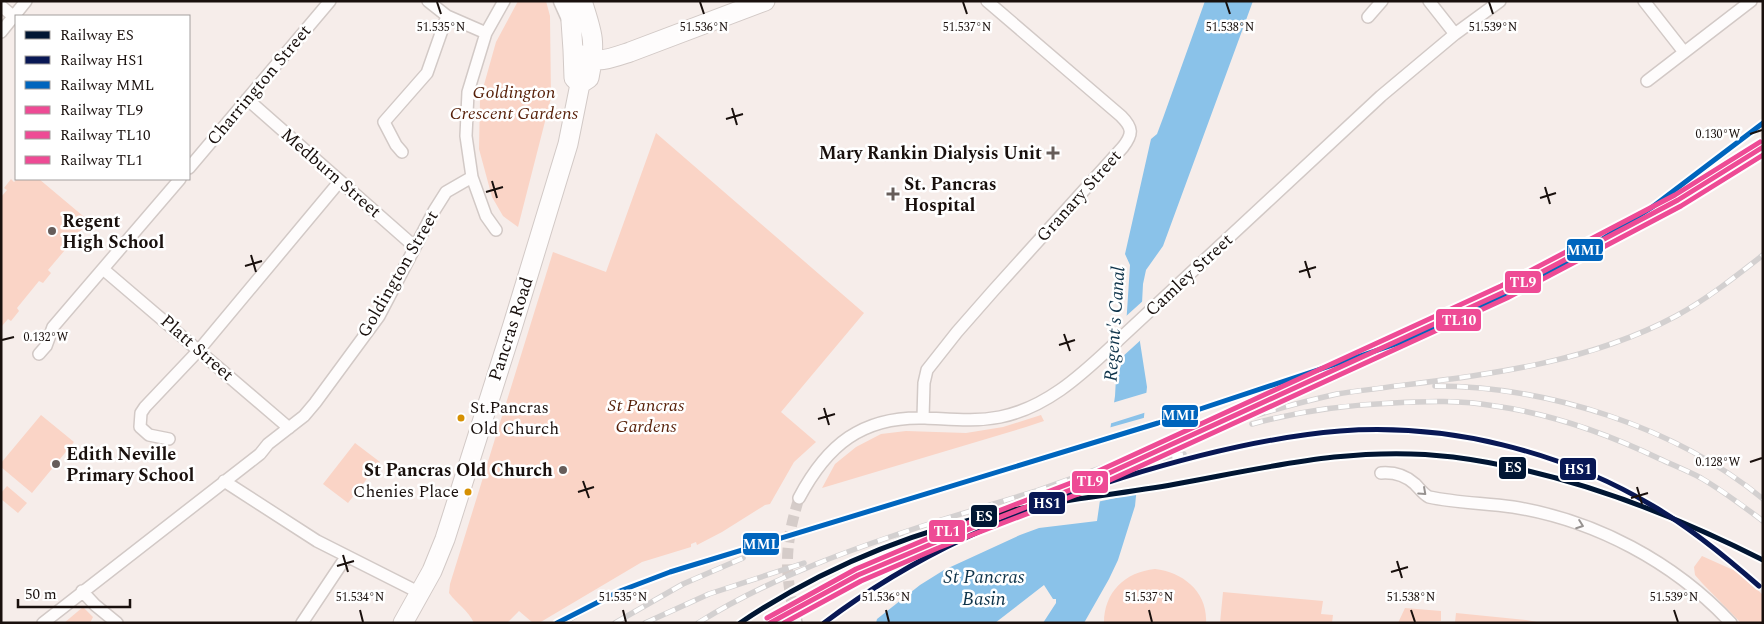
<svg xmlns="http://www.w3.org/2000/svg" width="1764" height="624" font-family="Spectral,serif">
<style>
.green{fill:#fad4c6}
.water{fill:#8ac2e9}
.pier{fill:#f6edea}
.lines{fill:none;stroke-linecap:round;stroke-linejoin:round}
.minor-tunnel{stroke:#d5ccc9;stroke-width:11;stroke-dasharray:11 5.5;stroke-linecap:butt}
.minor-casing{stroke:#d2c9c6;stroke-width:14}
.secondary-casing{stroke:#d2c9c6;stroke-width:19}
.primary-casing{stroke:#d2c9c6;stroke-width:21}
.minor{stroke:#fefcfc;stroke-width:11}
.secondary{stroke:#fefcfc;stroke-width:16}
.primary{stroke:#fefcfc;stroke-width:19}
.rail-casing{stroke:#d3d0d0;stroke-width:5.5}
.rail{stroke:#fff;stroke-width:4;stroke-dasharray:11;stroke-linecap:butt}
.rail-1-casing{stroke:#fff;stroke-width:9}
.rail-2-casing{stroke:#fff;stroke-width:9}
.rail-3-casing{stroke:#fff;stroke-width:9}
.rail-4-casing{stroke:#fff;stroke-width:9}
.rail-5-casing{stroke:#fff;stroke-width:9}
.rail-6-casing{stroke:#fff;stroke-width:9}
.rail-1{stroke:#011633;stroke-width:5}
.rail-2{stroke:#091855;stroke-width:5}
.rail-3{stroke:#0065bd;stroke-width:5}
.rail-4{stroke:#ee4b95;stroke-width:5}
.rail-5{stroke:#ee4b95;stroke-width:5}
.rail-6{stroke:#ee4b95;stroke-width:5}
.oneway{stroke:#979290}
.ticks{fill:none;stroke:#19100d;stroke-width:2}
.poi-dot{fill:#665d5a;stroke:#fff;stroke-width:2}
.bus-dot{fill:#d69002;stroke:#fff;stroke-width:2}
.labels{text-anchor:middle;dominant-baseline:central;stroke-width:5;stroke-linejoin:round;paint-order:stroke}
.bus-label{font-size:17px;fill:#19100d;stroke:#fff;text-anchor:start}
.street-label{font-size:18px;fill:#19100d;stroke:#fff}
.park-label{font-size:18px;font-style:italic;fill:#561f08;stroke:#fff}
.poi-label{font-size:18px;font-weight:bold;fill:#19100d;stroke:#fff;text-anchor:start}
.water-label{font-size:19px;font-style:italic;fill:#0e334a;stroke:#fff}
.ticks-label{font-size:12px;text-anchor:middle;fill:#19100d;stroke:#fff;stroke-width:5;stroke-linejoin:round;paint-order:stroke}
.line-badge{stroke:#fff;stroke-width:2}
.badge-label{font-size:14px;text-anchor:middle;font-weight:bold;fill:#fff}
</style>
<rect width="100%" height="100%" fill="#f6edea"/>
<path class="green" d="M518 1H546L550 16 551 98 518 227 503 216 492 197 479 149 480 99 496 42Z
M656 133 864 313 781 412 816 442 794 462 770 504 765 505 722 532 697 545 696 542 691 544V547L642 562 539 623H533L519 611 507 623H474C468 610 457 604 449 593L450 584 553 252 606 272Z
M11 179 14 182 17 179H39L89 221 78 234 81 237 73 246 70 244 48 270 51 273 43 283 39 281 17 308 19 311 11 321 8 319 1 327V197L7 190 4 188Z
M41 415 74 442 32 493 1 467V463Z
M1041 415 1044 421 1026 427 822 488 835 464 856 447 881 434 906 431 966 433 1003 427Z
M355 443 380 462 348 503 323 484Z
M7 486 27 503 18 513 1 499V493Z
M1702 556 1740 573 1763 595V623H1741L1702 583 1695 575 1694 567Z
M1155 569C1183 572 1208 592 1206 623H1104C1104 592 1125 572 1155 569Z
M1223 592 1323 601 1321 614 1333 615 1332 623H1220Z
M83 607 93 617 90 623H64Z
M1405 608 1441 611V621L1398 623Z
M1456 613 1526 620 1543 623 1455 622Z"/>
<path class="water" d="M1205 1H1253L1163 246 1146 270 1143 284 1140 342 1147 387 1135 506 1118 560 1109 579 1084 623H1043L1056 603V599H1053L1044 585 995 623H876L877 619 920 585 944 570 1020 535 1039 528 1097 521 1115 396 1116 378 1124 358 1130 265 1125 254 1151 139 1157 134 1163 118Z"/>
<path class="pier" d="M1145 299 1143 338 1121 358 1124 318Z
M1149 392 1147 412 1109 424 1112 403Z
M1147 417 1141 472 1100 484 1108 428Z
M1141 476 1139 493 1097 502 1099 488Z"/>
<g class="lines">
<path class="minor-tunnel" d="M793 608C784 565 786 540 799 498"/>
<defs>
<path id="minor" d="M428 1 447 16 486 33
M1429 1 1455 34
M1644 1 1684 52
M1 6 14 17
M1368 17 1382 1
M1 32 26 1
M1647 81 1751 1
M247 99 415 247
M402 152 396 145 384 122 427 73 447 16
M189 168 330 1
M496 230 486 216 472 177 466 136 468 92 486 33 504 1
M103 269 289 428
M39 354 46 346 53 327 180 179
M923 418 924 383 927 370 957 332 993 291 1123 147C1133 134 1133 128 1121 116L987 1
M169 439 149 435 140 427 141 413 145 407 199 350 340 181
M1381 473C1394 472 1405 475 1415 484 1420 489 1423 494 1429 497 1457 503 1485 503 1513 507 1595 520 1674 562 1731 623
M224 481 317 541 420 593
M799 498C827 445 862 416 925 418 951 419 974 422 1000 417 1045 408 1079 377 1111 347L1381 96 1455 34 1500 1
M82 591 95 605 117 623
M793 608 796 623
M43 623 260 454 268 444 304 416 315 403 379 316 434 211 446 192 472 177
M302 623 346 557"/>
<path id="secondary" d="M562 1 571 21"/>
<path id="primary" d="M574 1 571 21 573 50 574 78 580 84
M573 50C591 67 609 59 630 52L765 1
M580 84 589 78C596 43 593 34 582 1
M403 623 432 571 445 539 512 328 568 144 580 84"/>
</defs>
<use href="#minor" class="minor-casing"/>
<use href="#secondary" class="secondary-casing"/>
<use href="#primary" class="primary-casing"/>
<use href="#minor" class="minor"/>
<use href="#secondary" class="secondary"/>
<use href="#primary" class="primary"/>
<defs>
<path id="rail" d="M1435 386C1547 386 1676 427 1763 499
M1252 424C1299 411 1345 405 1393 403 1427 401 1461 400 1495 406 1552 414 1608 434 1660 459 1673 465 1688 471 1701 478 1723 491 1743 506 1763 521
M1108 472 1184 454
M1060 490 1083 483
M1036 491C1136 456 1233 417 1337 394 1452 377 1571 372 1676 316 1707 299 1735 277 1763 255
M965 522 995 511
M876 551 903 538
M564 623 593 605
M615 623 683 584 743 558
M645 623 709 594 804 563
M698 623C773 576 857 547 941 520 975 510 1009 499 1043 489"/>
</defs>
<use href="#rail" class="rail-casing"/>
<use href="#rail" class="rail"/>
<defs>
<path id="rail-1" d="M740 623C822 568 915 530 1012 510 1066 499 1121 494 1176 484 1270 467 1356 445 1453 457 1561 471 1666 511 1763 560"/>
<path id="rail-2" d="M824 623C915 554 1013 512 1121 478 1192 456 1266 437 1340 431 1448 423 1561 451 1653 506 1691 528 1726 557 1759 586"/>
<path id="rail-3" d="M557 623 620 591 670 572 1158 423 1399 343 1500 298 1568 261 1651 208 1763 123"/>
<path id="rail-4" d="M770 623 858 575 936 542 1083 485 1504 292 1678 200 1763 147"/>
<path id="rail-5" d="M784 623 861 581 938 548 1086 491 1507 298 1681 206 1763 155"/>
<path id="rail-6" d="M767 618 856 569 934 536 1081 479 1501 286 1675 195 1760 142"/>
</defs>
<use href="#rail-1" class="rail-1-casing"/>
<use href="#rail-2" class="rail-2-casing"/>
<use href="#rail-3" class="rail-3-casing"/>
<use href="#rail-4" class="rail-4-casing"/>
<use href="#rail-5" class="rail-5-casing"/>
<use href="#rail-6" class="rail-6-casing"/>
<use href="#rail-1" class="rail-1"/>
<use href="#rail-2" class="rail-2"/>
<use href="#rail-3" class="rail-3"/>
<use href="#rail-4" class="rail-4"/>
<use href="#rail-5" class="rail-5"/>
<use href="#rail-6" class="rail-6"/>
</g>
<defs><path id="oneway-chevron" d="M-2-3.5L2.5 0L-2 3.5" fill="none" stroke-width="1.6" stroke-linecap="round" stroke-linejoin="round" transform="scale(1.25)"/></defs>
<g class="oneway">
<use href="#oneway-chevron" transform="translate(1423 492) rotate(42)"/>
<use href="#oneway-chevron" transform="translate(1580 525) rotate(20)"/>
</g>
<path class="ticks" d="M437 2 441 14M700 2 704 14M963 2 967 14M1226 2 1230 14M1489 2 1493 14M732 108 737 125M726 119 743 114M1750 134 1762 130M492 181 497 198M1545 187 1550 204M486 192 503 187M1540 198 1556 193M251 255 256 272M1305 261 1310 278M245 266 262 261M1299 272 1316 267M1064 334 1070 351M2 340 14 337M1059 345 1075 340M824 408 829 425M818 419 835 414M1750 462 1762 458M583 481 589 498M1637 487 1642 504M578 492 594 487M1631 498 1648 493M343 555 348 572M1397 561 1402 578M337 566 354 561M1391 572 1408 567M360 610 363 622M623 610 626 622M886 610 889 622M1149 610 1152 622M1411 610 1415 622M1674 610 1678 622"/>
<g class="poi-dot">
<path d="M1050.5 145.5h5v5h5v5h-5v5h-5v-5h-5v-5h5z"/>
<path d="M890.5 186.5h5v5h5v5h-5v5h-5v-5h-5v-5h5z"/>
<circle cx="52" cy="231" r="5"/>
<circle cx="56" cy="464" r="5"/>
<circle cx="563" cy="470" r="5"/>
</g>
<g class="bus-dot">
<circle cx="461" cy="418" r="4.5"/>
<circle cx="468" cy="492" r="4.5"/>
</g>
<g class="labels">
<g class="bus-label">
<text x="470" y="408">St.Pancras<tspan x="470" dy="21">Old Church</tspan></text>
<text x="459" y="492" text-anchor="end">Chenies Place</text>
</g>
<g class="street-label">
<text transform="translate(259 85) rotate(-50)">Charrington Street</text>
<text transform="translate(331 173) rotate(41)">Medburn Street</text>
<text transform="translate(1079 196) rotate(-48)">Granary Street</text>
<text transform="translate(398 274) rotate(-60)">Goldington Street</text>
<text transform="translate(1189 275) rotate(-43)">Camley Street</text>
<text transform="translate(511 329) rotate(-72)">Pancras Road</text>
<text transform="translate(197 348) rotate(41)">Platt Street</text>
</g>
<g class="park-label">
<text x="514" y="92">Goldington<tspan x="514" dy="21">Crescent Gardens</tspan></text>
<text x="646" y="405">St Pancras<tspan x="646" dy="21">Gardens</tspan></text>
</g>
<g class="poi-label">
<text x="1042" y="153" text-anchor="end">Mary Rankin Dialysis Unit</text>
<text x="904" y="184">St. Pancras<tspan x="904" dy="21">Hospital</tspan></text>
<text x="62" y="221">Regent<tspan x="62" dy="21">High School</tspan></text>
<text x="66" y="454">Edith Neville<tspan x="66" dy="21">Primary School</tspan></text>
<text x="553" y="470" text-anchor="end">St Pancras Old Church</text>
</g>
<g class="water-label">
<text transform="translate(1115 324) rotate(-86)">Regent's Canal</text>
<text x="984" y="577">St Pancras<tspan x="984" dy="22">Basin</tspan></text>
</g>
</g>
<g class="ticks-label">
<text x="441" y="31">51.535°N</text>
<text x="704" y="31">51.536°N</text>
<text x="967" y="31">51.537°N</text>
<text x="1230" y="31">51.538°N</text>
<text x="1493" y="31">51.539°N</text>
<text x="1718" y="138">0.130°W</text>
<text x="46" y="341">0.132°W</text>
<text x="1718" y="466">0.128°W</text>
<text x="360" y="601">51.534°N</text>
<text x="623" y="601">51.535°N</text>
<text x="886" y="601">51.536°N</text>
<text x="1149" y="601">51.537°N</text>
<text x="1411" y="601">51.538°N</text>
<text x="1674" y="601">51.539°N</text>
</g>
<g class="line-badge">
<rect x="1566" y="238" width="38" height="24" rx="5" fill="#0065bd"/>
<rect x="1504" y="270" width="38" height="24" rx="5" fill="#ee4b95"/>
<rect x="1435" y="308" width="47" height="24" rx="5" fill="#ee4b95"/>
<rect x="1161" y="404" width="38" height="24" rx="5" fill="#0065bd"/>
<rect x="1498" y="456" width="29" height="24" rx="5" fill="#011633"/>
<rect x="1559" y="457" width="38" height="24" rx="5" fill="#091855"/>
<rect x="1071" y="470" width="38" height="24" rx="5" fill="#ee4b95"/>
<rect x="1028" y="491" width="38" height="24" rx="5" fill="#091855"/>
<rect x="970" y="504" width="28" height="24" rx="5" fill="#011633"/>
<rect x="928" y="519" width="38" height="24" rx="5" fill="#ee4b95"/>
<rect x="742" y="532" width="38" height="24" rx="5" fill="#0065bd"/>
</g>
<g class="badge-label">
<text x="1585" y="255">MML</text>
<text x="1523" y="287">TL9</text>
<text x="1459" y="325">TL10</text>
<text x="1180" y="420">MML</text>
<text x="1513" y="472">ES</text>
<text x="1578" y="474">HS1</text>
<text x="1090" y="486">TL9</text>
<text x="1047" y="508">HS1</text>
<text x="984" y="521">ES</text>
<text x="947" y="536">TL1</text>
<text x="761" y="549">MML</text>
</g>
<rect width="1764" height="624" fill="none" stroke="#19100d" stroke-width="5"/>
<rect x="15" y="15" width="175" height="165" fill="#ffffff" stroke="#a39f9e"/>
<rect x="25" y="31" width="25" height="8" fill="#011633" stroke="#a39f9e"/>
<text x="60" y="40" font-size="15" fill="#19100d">Railway ES</text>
<rect x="25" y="56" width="25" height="8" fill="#091855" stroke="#a39f9e"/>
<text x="60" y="65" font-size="15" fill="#19100d">Railway HS1</text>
<rect x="25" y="81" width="25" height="8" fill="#0065bd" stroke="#a39f9e"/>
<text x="60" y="90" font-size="15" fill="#19100d">Railway MML</text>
<rect x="25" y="106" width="25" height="8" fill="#ee4b95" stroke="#a39f9e"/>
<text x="60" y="115" font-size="15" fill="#19100d">Railway TL9</text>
<rect x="25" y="131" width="25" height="8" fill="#ee4b95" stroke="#a39f9e"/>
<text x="60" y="140" font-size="15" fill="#19100d">Railway TL10</text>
<rect x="25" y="156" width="25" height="8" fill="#ee4b95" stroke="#a39f9e"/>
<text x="60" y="165" font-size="15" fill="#19100d">Railway TL1</text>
<path d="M18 599v8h112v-8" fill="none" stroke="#19100d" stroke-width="2.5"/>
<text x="25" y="599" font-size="15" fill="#19100d" stroke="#ffffff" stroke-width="4" paint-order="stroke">50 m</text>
</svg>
